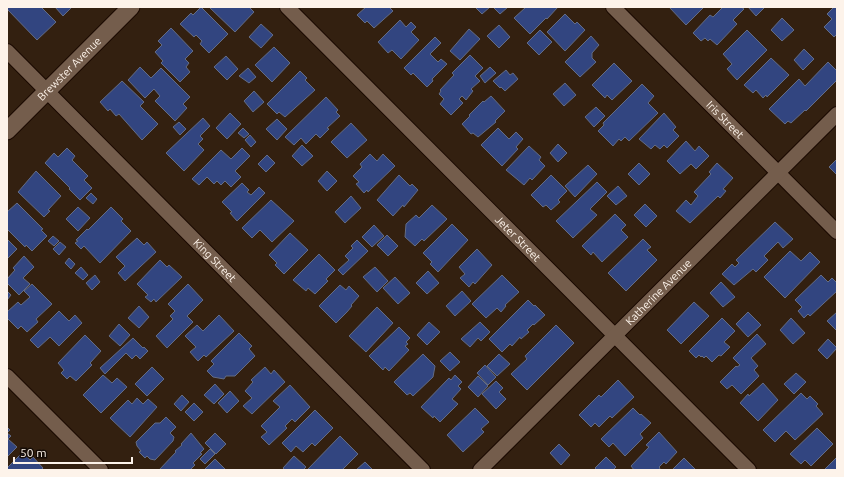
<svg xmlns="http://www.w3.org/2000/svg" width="844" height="477" font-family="Ubuntu,sans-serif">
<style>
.building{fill:#324580;stroke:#636c85}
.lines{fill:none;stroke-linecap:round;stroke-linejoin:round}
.minor-casing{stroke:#1a0900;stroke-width:16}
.tertiary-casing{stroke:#1a0900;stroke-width:19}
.minor{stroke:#745d4c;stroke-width:14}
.tertiary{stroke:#745d4c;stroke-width:17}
.labels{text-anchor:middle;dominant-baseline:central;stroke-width:3.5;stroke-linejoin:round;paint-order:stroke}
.street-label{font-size:11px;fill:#fdf3ea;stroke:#150c06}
</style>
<rect width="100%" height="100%" fill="#332010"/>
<path class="building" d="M7 7H41L56 22 37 40 7 9Z
M55 7H72L63 16Z
M201 7 228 34 209 53 200 44 202 41 196 35 194 37 180 24 191 13 193 15Z
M209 7H249L254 12 235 32Z
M366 7H389L393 11 374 28 367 21 365 23 357 15Z
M475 7H490L482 14Z
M493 7H508L500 14Z
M526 7H558L547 19 546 18 530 34 514 18Z
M669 7H704L686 25Z
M723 7H741L744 9 733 20 737 24 717 45 710 39 708 41 705 38 701 41 693 33 710 15 713 17Z
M748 7H765L756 16Z
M834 7H837V34L834 37 824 27 832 19 827 14Z
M565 14 575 24 577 22 585 30 565 51 547 32Z
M782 18 794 30 782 41 771 30Z
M400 20 406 27 411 22 416 27 411 32 419 40 401 59 392 50 388 53 378 42Z
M261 24 273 35 261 48 249 37Z
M499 25 510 37 499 48 487 36Z
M171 28 193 51 185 59 189 63 186 67 190 72 180 82 161 63 163 61 155 52 162 45 158 41Z
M469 29 480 39 460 60 450 51Z
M540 30 552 42 539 55 527 43Z
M747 30 767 50 737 80 727 69 732 64 723 54Z
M591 36 599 45 592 53V58L596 62 580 77 565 62Z
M435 37 441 43 430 54 438 62 441 59 447 64 432 79 433 81 427 87 413 73 411 75 404 68Z
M274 47 290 63 272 82 255 65Z
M804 49 814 59 803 70 794 60Z
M470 55 483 68 475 76 480 81 471 89 473 91 466 100 462 96 459 99 463 103 451 115 440 104 444 99 439 94 441 91 440 90 454 75 452 73Z
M226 56 238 69 227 80 214 67Z
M771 58 789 75 767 97 766 95 763 98 756 90 753 93 744 85Z
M828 62 837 71V80L806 111 805 110 791 123 788 121 785 124 769 109 799 79 805 86Z
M614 63 632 81 612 100 607 95 605 98 592 85Z
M140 67 151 78 161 68 190 97 183 104 187 108 175 121 155 101 160 96 154 89 145 98 128 80Z
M490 67 496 73 485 83 480 76Z
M248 68 256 77 249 83 239 76Z
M506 70 510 75 513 73 518 79 505 91 501 87 500 88 493 81Z
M300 71 307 78 305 80 315 90 285 117 279 112 277 114 267 104Z
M122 81 144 102 140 106 158 124 142 140 119 114 116 116 110 109 108 111 100 102Z
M565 83 576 95 564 106 553 94Z
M642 84 654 96 648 103 658 113 629 141 625 137 621 141 619 139 613 146 598 131 604 125 603 123Z
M254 91 264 102 253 112 244 101Z
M491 96 505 111 495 121 496 122 478 137 473 133 471 134 462 124 470 116 469 115 483 101 484 102Z
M326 97 338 110 336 112 340 116 327 128 329 129 320 138 316 134 306 144 301 138 294 145 285 137Z
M596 107 605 116 594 127 585 117Z
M230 113 241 124 227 139 216 128Z
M664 113 676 127 673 130 679 136 667 148 664 145 660 149 655 145 651 149 639 139Z
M203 118 210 126 200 136 203 139 198 144 204 150 184 171 166 153Z
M277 119 287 129 277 140 266 129Z
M179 122 186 129 180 135 173 127Z
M351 123 367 140 347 158 331 142Z
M243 128 249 134 244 138 238 133Z
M498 128 509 139 516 132 523 139 516 147 518 149 502 166 481 145Z
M250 135 256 142 251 147 245 140Z
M686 141 695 151 699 146 709 156 696 169 691 164 680 174 667 161Z
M558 144 567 153 558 162 550 153Z
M302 145 313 156 302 166 292 156Z
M529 146 541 157 539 160 545 166 532 180 530 178 524 185 506 170Z
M67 148 75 156 72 160 88 176 84 180 92 188 80 200 69 189 70 188 45 163 54 153 58 157Z
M242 148 250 156 235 171 241 177 231 187 225 181 221 185 217 181 214 184 207 177 199 185 192 179 221 150 231 159Z
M370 154 377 161 383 154 395 166 368 192 367 190 364 193 356 184 359 182 353 176 362 167 360 164Z
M267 155 275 163 266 172 258 164Z
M837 159V175L829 167Z
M639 163 650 174 639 185 628 174Z
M717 163 733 178 723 189 726 191 720 198 718 196 690 223 676 211 686 200 691 205 698 196 694 192 711 174 709 172Z
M588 165 597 174 575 197 565 186Z
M36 171 61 196 48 210 50 211 44 217 18 192Z
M327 171 337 181 327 191 318 181Z
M399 175 410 186 412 184 418 190 404 207 403 205 393 216 377 200Z
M551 175 567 191 558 200 560 202 551 210 546 205 543 207 531 195Z
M597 182 607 192 590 209 597 215 573 238 556 221Z
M242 183 249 190 247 192 251 195 259 187 265 193 237 221 230 213 232 212 222 202Z
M618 186 627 196 616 205 607 196Z
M91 193 97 199 93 204 86 198Z
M351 196 361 208 345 223 335 212Z
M271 200 294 221 272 242 260 230 252 238 242 228Z
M17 203 43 229 41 230 47 236 32 251 26 245 25 247 7 229V212Z
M645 204 657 216 646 227 634 215Z
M432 205 447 219 424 241 422 239 415 246 405 237 406 224 416 215 419 218Z
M78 207 90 218 78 231 66 219Z
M111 207 123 219 121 221 131 231 100 263 84 246 81 249 75 243 78 241 76 240 87 229 88 230Z
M615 214 626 225 621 230 628 237 602 262 593 252 591 255 582 246Z
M775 222 793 239 783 248 778 242 764 256 768 260 756 272 753 269 734 285 722 274 732 264 735 267 739 263 736 260Z
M452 224 468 240 438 272 430 264 432 262 423 253Z
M374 225 384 236 372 247 362 237Z
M290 233 308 250 284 274 275 265 277 263 269 255Z
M387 235 398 246 388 256 377 245Z
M53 236 59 241 54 246 48 241Z
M137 238 144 245 147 242 156 252 125 281 118 273 125 266 116 257Z
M7 239 17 249 7 259Z
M643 239 651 247 647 250 657 260 626 291 608 273Z
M357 240 368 251 343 275 338 270 349 260 345 256 353 248 351 246Z
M60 242 66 247 59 255 53 249Z
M477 249 492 265 475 284 473 282 469 287 460 278 465 274 459 267Z
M790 251 801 261 810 252 820 262 785 298 764 277Z
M319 254 335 270 326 279 328 281 315 294 308 288 306 291 293 280Z
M24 256 34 267 23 278 30 284 19 295 7 283V279L15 270 13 268Z
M69 258 75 264 71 269 65 263Z
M160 260 167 267 169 265 182 277 156 302 154 299 151 302 145 297 148 295 137 284Z
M81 267 88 275 83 280 75 273Z
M375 267 388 281 377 292 363 277Z
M428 271 439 283 427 294 416 283Z
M95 275 100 282 92 290 86 283Z
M502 275 519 292 505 305 506 306 501 312 497 308 486 318 472 304Z
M821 275 828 282 832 278 837 283V291L810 316 808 314 804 318 798 311 802 307 795 300Z
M395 277 410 293 398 304 383 288Z
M721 282 735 297 723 307 710 293Z
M32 284 52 304 36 319 38 322 27 332 21 326 18 329 7 318V312L18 302 21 305 30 297 24 291Z
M188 284 203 300 187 316 193 322 167 348 156 336 173 319 170 316 175 311 168 304Z
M340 285 346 290 349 286 359 296 351 305 352 306 347 312 336 323 319 306Z
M7 291 11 295 7 300Z
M462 291 471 301 455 316 446 306Z
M528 300 534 306 535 305 545 315 534 325 533 324 527 330 529 332 521 339 520 337 512 346 510 344 502 352 489 339Z
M694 302 709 316 681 344 667 330Z
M139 306 149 317 139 328 128 318Z
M377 307 393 323 366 352 349 336Z
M59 311 69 321 75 315 82 323 59 346 50 337 38 348 30 340Z
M748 312 761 325 748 337 736 324Z
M837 312V331L827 321Z
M219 315 234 331 206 357 204 355 198 361 190 352 196 347 185 336 197 325 203 331Z
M722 318 735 331 724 342 730 347 721 356 719 355 712 362 706 356 704 358 702 356 701 357 699 355 696 358 689 351Z
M791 318 805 333 793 344 780 330Z
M429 322 440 332 427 345 417 335Z
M480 322 490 332 481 341 478 338 470 347 461 339Z
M119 324 130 335 120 346 109 336Z
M556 325 574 343 527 390 511 374 527 359 525 356Z
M399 327 410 338 406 342 408 344 405 346 409 350 389 371 385 367 383 370 369 356Z
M239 333 252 346 249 349 255 356 235 376H226L224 379 213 377 207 371 214 364 211 361Z
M757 334 766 344 751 358 758 366 754 370 759 376 741 394 732 385 727 389 720 382 736 366 737 367 740 365 733 358Z
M85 335 101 351 90 363 92 365 76 381 70 376 67 379 61 373 64 370 58 363Z
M133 338 143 348 144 347 148 351 140 359 136 355 132 359 126 353 105 374 100 368Z
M828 339 837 348 827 359 818 350Z
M450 352 460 362 450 371 440 361Z
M423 354 435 366 433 377 413 396 410 393 407 395 394 382Z
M499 354 510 364 497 376 487 366Z
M485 365 496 377 488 385 477 373Z
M152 367 164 379 147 396 135 384Z
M265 367 271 374 274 370 285 382 252 414 243 406 252 398 245 391 253 382 251 380Z
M796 373 806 382 794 394 784 384Z
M103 375 112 383 117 378 127 387 101 413 83 395Z
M455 375 462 382 458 386 461 389 452 399 458 404 440 422 434 416 433 418 421 407 449 378 451 380Z
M478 376 488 386 478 397 468 387Z
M618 380 634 397 612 418 610 416 599 427 595 423 591 427 579 415 599 395 601 397Z
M496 381 503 388 499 392 506 399 496 409 482 394Z
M763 383 778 400 758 421 740 403 748 394 749 396Z
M215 384 224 394 214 404 204 395Z
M290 385 310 407 295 422 292 419 285 426 287 428 269 445 261 437 267 432 261 426 280 407 273 401Z
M230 391 239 401 227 413 218 403Z
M801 393 807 399 810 396 818 404 816 406 823 414 795 440 786 431 775 442 763 430Z
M182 395 189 402 181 411 174 404Z
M137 398 143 404 148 399 157 407 130 437 110 418 128 400 132 404Z
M194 403 203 412 194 421 185 412Z
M475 408 489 422 481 429 484 432 463 452 447 435Z
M633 408 640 415 641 414 651 423 640 434 643 438 625 456 613 443 609 447 601 439Z
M315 410 333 428 315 446 312 443 303 452 296 446 291 452 282 443Z
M166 417 176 427 170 433 174 437 173 441 155 460 150 459 147 456 145 458 139 452 141 451 137 446 136 442 155 423H160Z
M7 427 10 430 7 433 11 436 8 439 17 447 7 457Z
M817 428 833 444 811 466 805 460 801 464 790 454Z
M659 432 677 452 666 464 664 462 659 467 660 468 659 470H634L631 466 649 447 646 445Z
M191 433 204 449 200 453 202 454 193 463 195 465 190 470H159L176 452 175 451 182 445 181 444Z
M215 433 226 444 216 454 205 443Z
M340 436 358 454 342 470H307Z
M559 444 570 455 561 465 550 453Z
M210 449 215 454 205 464 200 459Z
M23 452 30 460 33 457 43 468 41 470H7V468Z
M294 456 306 467 303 470H285L283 468Z
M606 457 616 467 613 470H597L595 468Z
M837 457V470H824Z
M684 458 696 470H672Z
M215 459 226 470H204Z
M365 462 373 470H356Z"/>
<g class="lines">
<defs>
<g id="minor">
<path id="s1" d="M287 7 749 470"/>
<path id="s2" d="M613 7 837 232"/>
<path id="s3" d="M7 51 423 470"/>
<path d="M7 376 101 470"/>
<path id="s4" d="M480 470 837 114"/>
</g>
<g id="tertiary">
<path id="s5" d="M7 131 131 7"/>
</g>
</defs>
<use href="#minor" class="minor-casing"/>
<use href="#tertiary" class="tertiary-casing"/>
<use href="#minor" class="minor"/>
<use href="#tertiary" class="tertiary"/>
</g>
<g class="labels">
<g class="street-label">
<text stroke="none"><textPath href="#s5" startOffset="88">Brewster Avenue</textPath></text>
<text stroke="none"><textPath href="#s2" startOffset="159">Iris Street</textPath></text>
<text stroke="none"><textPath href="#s1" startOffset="327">Jeter Street</textPath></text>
<text stroke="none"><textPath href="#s3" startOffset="295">King Street</textPath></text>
<text stroke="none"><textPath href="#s4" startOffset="252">Katherine Avenue</textPath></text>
</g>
</g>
<rect width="844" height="477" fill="none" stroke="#fdf3ea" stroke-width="16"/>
<path d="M14 457v6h118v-6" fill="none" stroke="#fdf3ea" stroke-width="2"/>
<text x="20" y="457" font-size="12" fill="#fdf3ea" stroke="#150c06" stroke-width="3" paint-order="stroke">50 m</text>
</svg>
